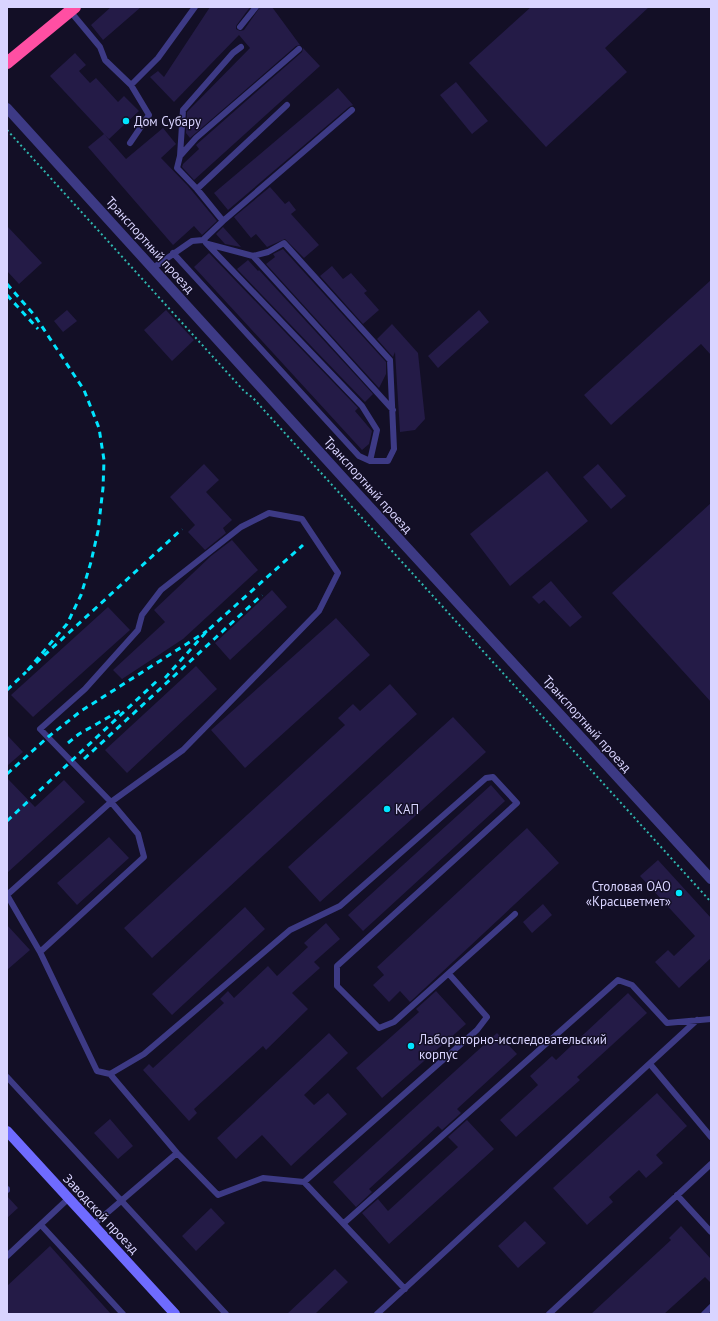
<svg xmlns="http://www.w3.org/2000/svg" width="718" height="1321" font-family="'PT Sans',sans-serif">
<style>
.building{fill:#241b47}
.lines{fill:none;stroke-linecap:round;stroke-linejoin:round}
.path{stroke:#2fb8b0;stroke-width:2;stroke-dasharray:2 3;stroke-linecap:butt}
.lane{stroke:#3d3a85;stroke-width:6}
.street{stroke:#3d3a85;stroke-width:10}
.secondary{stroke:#6f6bff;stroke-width:10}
.highway{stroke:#ff4fa3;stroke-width:12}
.rail{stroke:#00e5ff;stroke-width:3;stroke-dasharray:6 5;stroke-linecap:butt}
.poi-dot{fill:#00e5ff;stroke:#130f26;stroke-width:1.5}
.labels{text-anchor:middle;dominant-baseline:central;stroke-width:3;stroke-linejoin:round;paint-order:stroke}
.poi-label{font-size:13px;fill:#d9d4ff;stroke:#130f26;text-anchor:start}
.street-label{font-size:13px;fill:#d9d4ff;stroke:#130f26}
</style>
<rect width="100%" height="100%" fill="#130f26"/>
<path class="building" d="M111 7H141L103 40 91 25Z
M210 7H250L236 26V29L240 31 244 30 260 7H272L300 45 296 46 190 138 186 133 187 112 250 48 239 35 174 102 150 77 158 71 164 77Z
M531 7H649L605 48 627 72 546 147 469 63Z
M303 48 320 66 194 180 182 167 183 164 199 149 196 145 302 52Z
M75 53 86 65 79 71 90 83 96 78 118 102 124 96 139 111 109 139 104 134 126 159 163 128 176 144 161 158 188 186 217 221 202 235 194 226 173 245 88 147 104 134 50 76Z
M456 82 488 121 472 134 440 95Z
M338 88 353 105 349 107 228 210 214 193Z
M270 187 285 204 289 201 296 210 291 214 319 245 304 258 285 239 267 247 256 234 251 238 234 217Z
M7 226 42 263 19 284 7 271Z
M223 227 241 247 225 244 216 234Z
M283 249 386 362V374L379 388 266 264 275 257 273 254Z
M209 253 358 408 355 411 372 431 369 444 362 450 194 267Z
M248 260 258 271 259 270 373 394 365 402 237 269Z
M332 266 343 279 351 273 367 291 364 293 379 310 363 324 320 276Z
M711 280V355L701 344 611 425 584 395Z
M67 310 77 321 63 332 54 321Z
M166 310 194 340 172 361 144 330Z
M479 310 489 322 438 368 428 356Z
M392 324 418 353 425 419 415 430 400 432 395 352 393 357 377 339Z
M204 464 219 480 206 492 232 520 223 528 226 533 205 550 188 532 195 525 170 497Z
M598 464 626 496 611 509 583 477Z
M547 471 588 521 510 586 470 534Z
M711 503V702L612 593Z
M232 540 258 570 183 639 122 679 113 670 165 622 154 610 211 556Z
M551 581 582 617 570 627 544 600 539 604 532 597Z
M272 590 287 607 230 660 215 643Z
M108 607 130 630 33 717 11 695Z
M336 618 370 655 245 768 211 730Z
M196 666 217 689 127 773 105 750Z
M390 684 417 714 152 958 124 928 345 725 338 718 353 704 360 711Z
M453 717 486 752 320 902 288 867Z
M7 735 23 752 7 766Z
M7 778 35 807 64 780 85 802 7 873Z
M491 785 505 801 363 931 348 915Z
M527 828 559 863 410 1002 400 991 389 1002 373 985 384 975 377 967Z
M109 837 129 858 77 905 57 883Z
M658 860 711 918V958L679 988 655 962 668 950 674 956 695 936 640 876Z
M543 904 552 915 532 933 523 922Z
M245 907 265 929 172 1015 152 994Z
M326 923 340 939 314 962 320 968 292 993 308 1009 266 1050 263 1046 194 1109 197 1113 189 1121 143 1070 149 1064 153 1068 224 1003 220 999 228 991 234 998 268 966 277 976 308 947 304 943Z
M7 925 30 950 7 970Z
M436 991 466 1024 382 1098 356 1068 419 1012 416 1009Z
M628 993 647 1013 577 1077 580 1080 516 1137 500 1120 538 1085 530 1076 552 1056 556 1060Z
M329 1033 348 1053 304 1095 314 1105 328 1093 347 1114 291 1166 262 1135 236 1159 217 1138Z
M497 1033 517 1054 457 1109 461 1113 442 1130 438 1126 369 1189 372 1192 356 1207 333 1182Z
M657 1093 687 1126 656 1155 663 1163 646 1178 639 1170 609 1197 613 1202 587 1225 553 1188Z
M110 1119 133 1146 118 1159 94 1133Z
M467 1120 494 1149 389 1244 362 1213 378 1199 388 1211 458 1147 448 1137Z
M7 1196 18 1208 7 1218Z
M211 1208 225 1223 196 1251 182 1236Z
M525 1221 546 1243 518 1268 498 1246Z
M681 1226 711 1259V1283L705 1277 664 1314H591L671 1240 669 1238Z
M50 1246 111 1314H7V1286Z
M335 1269 348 1282 315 1314H287Z"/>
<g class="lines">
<path class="path" d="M7 130 244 391 253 398 711 902"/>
<path class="lane" d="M70 11 100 47 105 60 131 85 149 115 130 143
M240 27 256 7
M131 85 158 58 195 7
M180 156 183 110 233 53 241 47
M197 189 177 168 180 156 196 138 299 49
M223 221 352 110
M206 243 362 406 377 430 370 461
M208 244 253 256
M173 253 359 456 370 461H388L394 449 390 360 284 243 268 252 253 256 393 410
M153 268 192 241 203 240 223 221 197 189 287 105
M7 895 40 952 97 1071 110 1074 144 1054 290 930 340 906 486 778 493 777 517 803 337 966V986L379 1028 394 1022 515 914
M7 895 111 802 183 750 319 611 338 573 302 519 269 513 241 527 161 590 142 615 138 630 85 689 40 729 111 802 138 834 144 857 40 952
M650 1064 711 1137
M110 1074 177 1153 218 1195 263 1178 304 1182 477 1030 487 1017 449 974
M7 1077 226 1314
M304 1182 405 1289
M7 1189V1190
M677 1195 711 1232
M344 1223 618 980 632 985 667 1023 711 1019
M41 1225 123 1314
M93 1225 177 1153
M7 1256 69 1198
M377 1314 697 1020
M549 1314 711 1164
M704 1314 711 1307"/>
<path class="street" d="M7 108 356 492 711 879"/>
<path class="secondary" d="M7 1131 175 1314"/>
<path class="highway" d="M7 63 75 7"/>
<path class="rail" d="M7 284 35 316 84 390 99 428 104 460 103 488 98 531 91 562 81 595 67 624 26 672 182 529
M7 295 38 329
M165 678 207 631 303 545
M7 690 26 672
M68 743 79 734 123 709
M84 759 262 595
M7 774 48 737 81 711 207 631
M7 821 158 680"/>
</g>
<g class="poi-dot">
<circle cx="126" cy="121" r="4"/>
<circle cx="387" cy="809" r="4"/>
<circle cx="679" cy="893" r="4"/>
<circle cx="411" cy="1046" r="4"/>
</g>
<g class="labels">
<g class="poi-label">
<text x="134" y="121">Дом Субару</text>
<text x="395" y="809">КАП</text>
<text x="671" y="886" text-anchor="end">Столовая ОАО<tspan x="671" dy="15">«Красцветмет»</tspan></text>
<text x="419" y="1039">Лабораторно-исследовательский<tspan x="419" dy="15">корпус</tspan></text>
</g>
<g class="street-label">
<text transform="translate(150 245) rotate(48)">Транспортный проезд</text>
<text transform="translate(368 485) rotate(48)">Транспортный проезд</text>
<text transform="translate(587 724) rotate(48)">Транспортный проезд</text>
<text transform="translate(101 1214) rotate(47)">Заводской проезд</text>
</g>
</g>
<rect width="718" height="1321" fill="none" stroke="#d9d4ff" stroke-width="16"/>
</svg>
